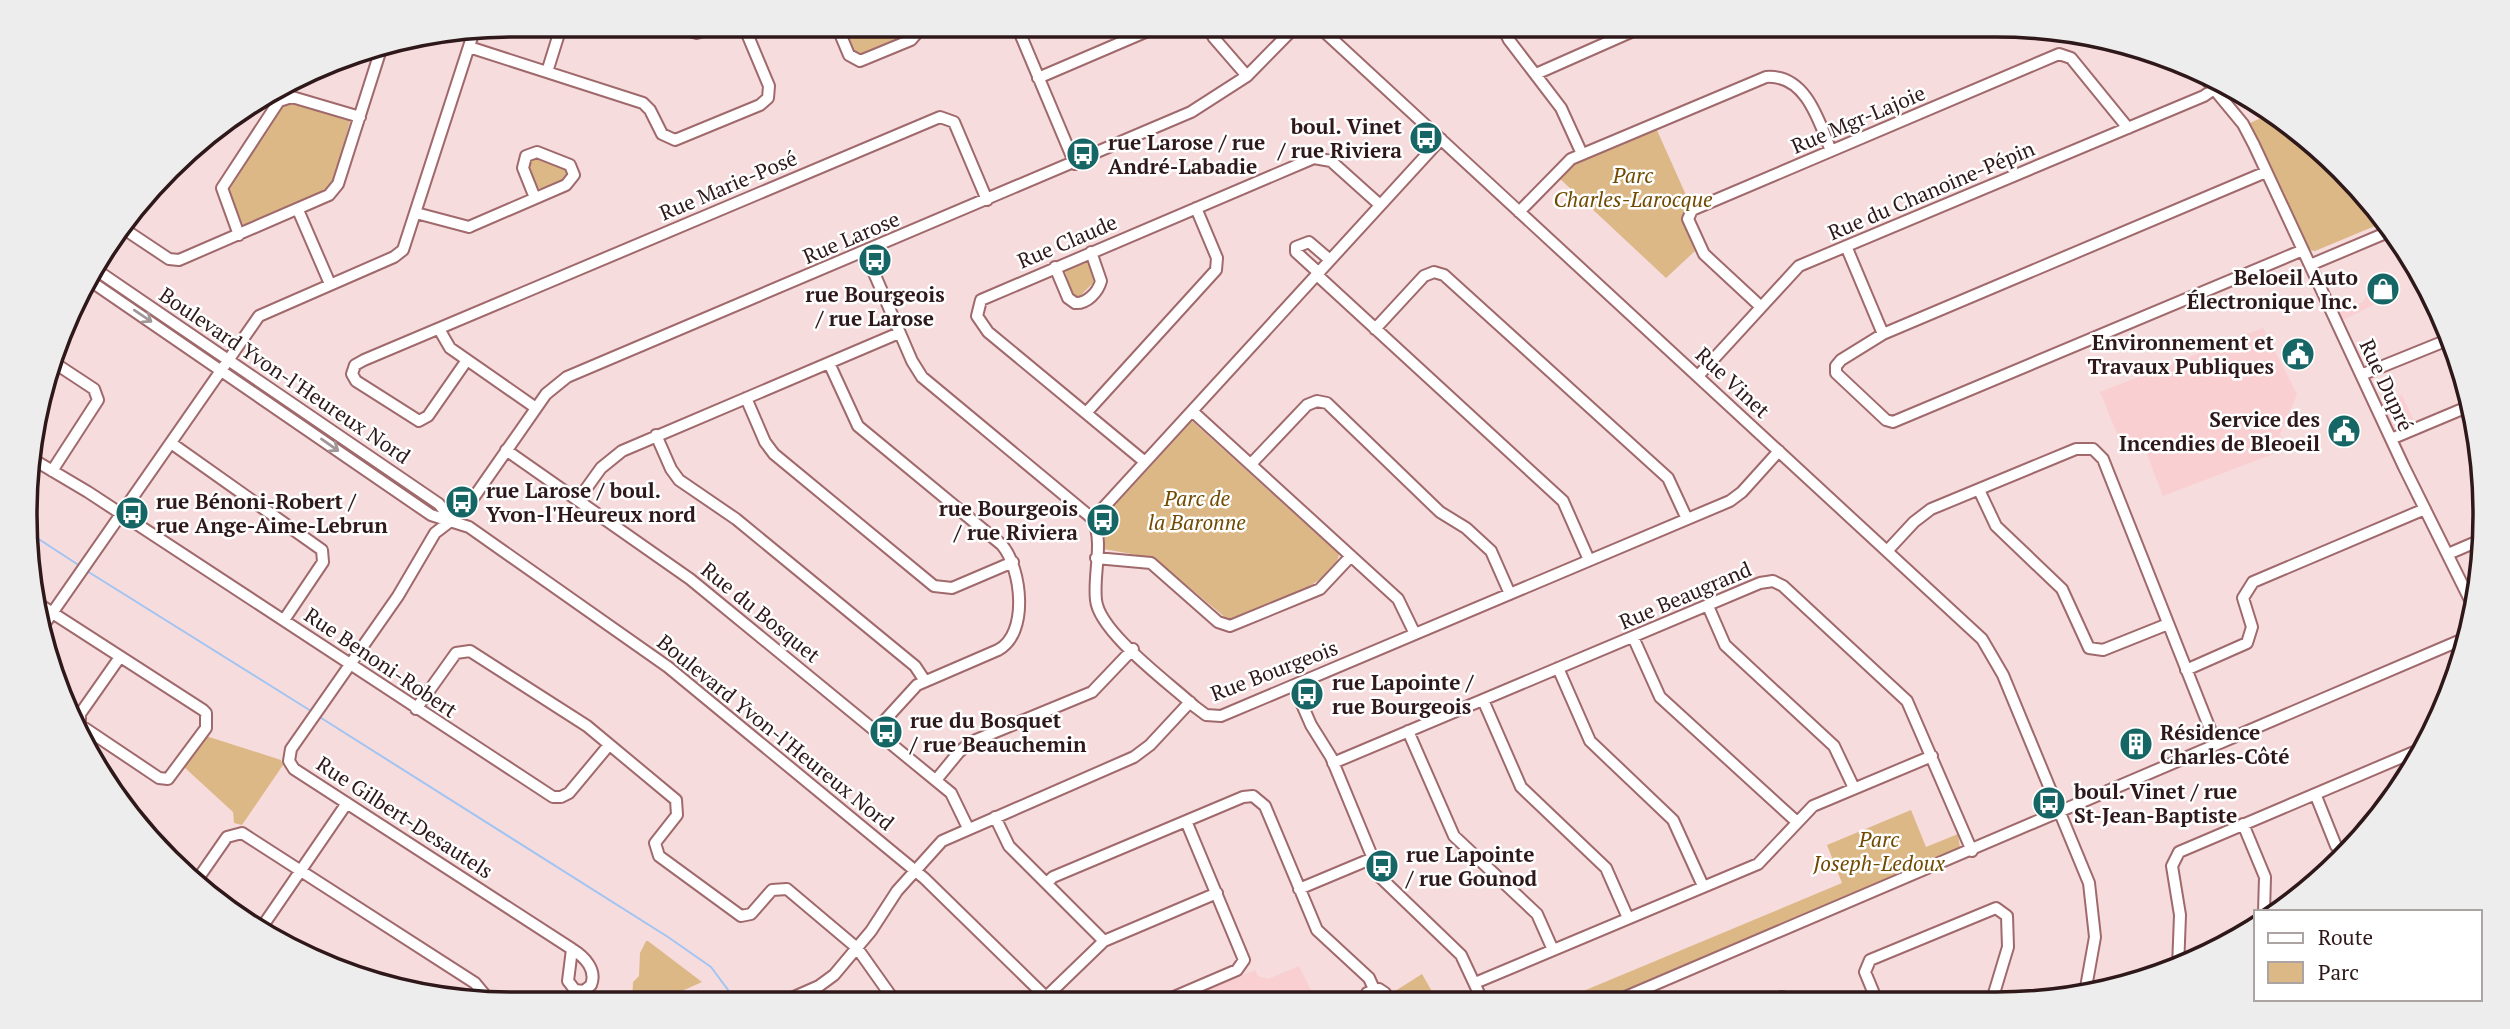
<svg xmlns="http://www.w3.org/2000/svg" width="2510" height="1029" font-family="'PT Serif',serif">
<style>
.built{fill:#facfd1}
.green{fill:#dcb886}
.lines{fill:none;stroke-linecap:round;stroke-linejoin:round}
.stream{stroke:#a1c4f2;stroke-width:2}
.minor-casing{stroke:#a0696c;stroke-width:14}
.minor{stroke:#fff;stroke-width:10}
.oneway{stroke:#a19798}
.labels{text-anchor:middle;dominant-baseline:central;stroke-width:5;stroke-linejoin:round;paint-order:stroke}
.street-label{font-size:21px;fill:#2f181a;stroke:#fff}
.poi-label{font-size:21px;font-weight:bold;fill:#2f181a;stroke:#fff;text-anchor:start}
.park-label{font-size:21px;font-style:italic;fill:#704a00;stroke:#fff}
.rim{fill:none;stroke:#2f181a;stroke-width:3.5}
</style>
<rect width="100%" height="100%" fill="#f6dcdd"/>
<path class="built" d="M2384 272 2394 294 2342 321 2338 313 2363 302 2375 280 2374 277Z
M2263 328 2297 394 2280 434 2286 449 2163 496 2143 444 2124 451 2100 392Z
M2402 395 2415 423 2394 431 2381 405Z
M1299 966 1317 1002 1176 1003 1255 970 1258 976 1268 979Z"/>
<path class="green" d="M846 24 912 25 909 35 861 56 853 52 844 30Z
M292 102 350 121 333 184 324 192 243 225 227 189 284 104Z
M2272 113 2318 146 2387 221 2315 251 2309 250 2250 123Z
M1656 128 1690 204 1683 221 1695 251 1666 278 1558 177 1580 160Z
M537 158 565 168 568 175C562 183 547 191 537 188L528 169 530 160Z
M1085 262 1091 266 1095 281 1078 298 1072 295 1065 271Z
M1192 421 1339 554C1336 584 1262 607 1237 618L1227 619 1154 558 1104 549 1105 516Z
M206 736 281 760 283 765 242 825 234 823 233 812 184 767Z
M1911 810 1926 847 1958 834 1960 848 1602 1002H1557L1842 883 1827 845Z
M646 941H648L702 982 653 1004H632L633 982 639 976 640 953Z
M1422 974 1438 1002H1394L1392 993Z"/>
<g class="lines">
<path class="stream" d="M31 534 80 566
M87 571 311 711
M318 716 668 937 711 967 737 1002"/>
<defs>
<path id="minor" d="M667 24 697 33 723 24
M836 24 849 55 860 61 911 40 917 33 916 24
M1016 24 1075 164
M1206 24 1214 38 1247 76
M1316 24 1982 639 2003 675 2089 883 2095 937 2085 993
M1501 24 1509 40 1561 108 1582 154
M1864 24 1878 28 1890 24
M469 47 643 103 650 110 662 134 675 140 760 105 768 98 769 86 743 24
M547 72 562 24
M2200 72 2243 124 2254 145 2404 467 2474 608
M1536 74 1649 24
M1038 78 1164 24
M2266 172 1883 334 1841 360 1836 366V373L1886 420 1893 422 2303 250
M298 210 330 284
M1519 212 1571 159 1766 77C1806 74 1819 121 1831 151
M416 213 469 227 471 226 566 185 574 175 570 165 537 152 526 156 523 168 535 198
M124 229 169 259 179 260 329 195 338 184 382 46
M239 235 222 188 279 101 292 97 360 117
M1846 246 1883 334
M865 252 912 361 922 377 1093 519C1104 543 1093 574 1096 600 1099 632 1169 683 1194 706L1206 715 1221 716 1730 501 1742 492 1779 451
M2310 265 2393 230
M92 267 439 504 452 521
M1055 267 1068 298 1075 303C1087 304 1098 292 1101 281L1091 252
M1319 273 1296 252V247L1309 242 1330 260
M1317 275 1563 501 1589 560
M86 278 431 515 469 527 668 667 924 878 1052 1003
M1760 306 1704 254 1688 219 1692 210 2059 54 2071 58 2128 128
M439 329 450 348 536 408
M1375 329 1424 276 1434 272 1444 275 1668 478 1687 519
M50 360 94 389 98 400 52 471
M467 360 428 416 419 421 356 381 352 374 355 365 364 360 940 117 954 122 987 200
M829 363 858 426 1002 545C1022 569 1029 634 998 650L917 685 875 731
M2361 375 2450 339
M1698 376 1799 266 2204 96 2214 89
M746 398 765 442 774 454 934 586 952 588 1013 562
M1192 411 1398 599 1415 634
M1086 413 1216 270 1217 258 1196 208
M656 435 671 469 679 480 736 519 915 666 925 681
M2391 439 2472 405
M171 443 322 550 323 562 284 620
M506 450 690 579 951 793 968 828
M29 457 88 492 553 797H561L569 793 609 745
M1145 462 988 332 977 316 981 300 1314 158 1331 161 1380 205
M1251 464 1307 405 1317 401 1327 403 1440 512 1466 528 1491 551 1510 594
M1979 490 1996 526 2062 589 2089 648 2103 650 2168 624
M578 500 601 468 622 451 899 333
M1093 519 1441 139
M1888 550 1914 522 1931 509 2076 449H2093L2103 459 2216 744
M2448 554 2483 539
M1096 558 1151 563 1218 622 1230 626 1320 589 1351 556
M34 601 203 710 206 713V728L168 779 159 778 80 725V714L120 657
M1708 606 1725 645 1834 746 1854 788
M41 629 259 316 394 257 403 250 474 31
M1633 637 1660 697 1797 822
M1558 668 1590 741 1673 820 1703 886
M2186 670 2247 643 2252 627 2243 598 2253 582 2425 509
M1294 686 1311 725 1331 757 1381 878 1461 955 1483 1002
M1483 700 1521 787 1606 868 1628 918
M416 709 456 653 470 651 587 726 676 800 677 815 655 843 659 856 741 916 751 914 772 890 787 889 857 948 896 1003
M1408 731 1454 836 1537 914 1553 950
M1333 763 1760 583 1773 581 1783 586 1907 701 1972 851
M936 780 959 752 971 742 1092 692 1133 649
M2316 796 2336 846 2346 851
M995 817 1009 846 1104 941
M2243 824 2265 877 2264 912
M195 883 227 837 242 833 475 983 489 1000
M1047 883 1053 877 1243 797 1253 796 1265 806 1317 930 1369 978 1374 989
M1299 889 1373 858
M262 927 347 803
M572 949 294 769 289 761 291 749 398 596 435 533 465 510 546 394 567 377 1191 112 1247 76 1298 24
M572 949C585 957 597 970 591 985L584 991 575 990 568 981Z
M2178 968 2180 915 2172 866 2179 852 2421 749
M1475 983 1758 864 1813 806 1932 756
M1046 997 1104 941 1217 893
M1616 1001 2468 637
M1772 1001 1782 997 1791 1001
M1877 1001 1865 972 1870 960 1996 908 2007 916 2008 947 1992 1000
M1364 1002 1367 993 1379 989 1385 993 1389 1002
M1160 1003 1237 970 1244 960 1186 821
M778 1004 819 986 834 975 871 931 897 891 942 841 1134 757 1150 745 1190 702"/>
</defs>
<use href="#minor" class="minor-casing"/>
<use href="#minor" class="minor"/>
</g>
<defs><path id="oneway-shaft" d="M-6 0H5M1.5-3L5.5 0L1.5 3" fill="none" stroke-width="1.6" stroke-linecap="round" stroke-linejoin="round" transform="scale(1.75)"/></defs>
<g class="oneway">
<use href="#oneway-shaft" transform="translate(143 316) rotate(34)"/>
<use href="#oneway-shaft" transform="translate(330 445) rotate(35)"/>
</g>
<defs>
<symbol id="bus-disc" viewBox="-11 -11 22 22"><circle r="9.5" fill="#176666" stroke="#fff"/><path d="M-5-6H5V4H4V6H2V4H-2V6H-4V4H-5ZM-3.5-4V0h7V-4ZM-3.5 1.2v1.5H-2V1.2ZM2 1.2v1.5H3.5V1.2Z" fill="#fff"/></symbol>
<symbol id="shop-disc" viewBox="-11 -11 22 22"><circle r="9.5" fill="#176666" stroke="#fff"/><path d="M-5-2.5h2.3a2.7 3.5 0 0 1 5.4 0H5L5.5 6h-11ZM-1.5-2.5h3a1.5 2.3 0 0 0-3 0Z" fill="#fff"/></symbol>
<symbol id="civic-disc" viewBox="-11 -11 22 22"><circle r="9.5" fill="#176666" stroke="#fff"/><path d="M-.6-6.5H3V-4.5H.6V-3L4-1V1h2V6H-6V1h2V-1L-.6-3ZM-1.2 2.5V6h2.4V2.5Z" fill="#fff"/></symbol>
<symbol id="building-disc" viewBox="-11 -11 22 22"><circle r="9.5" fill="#176666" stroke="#fff"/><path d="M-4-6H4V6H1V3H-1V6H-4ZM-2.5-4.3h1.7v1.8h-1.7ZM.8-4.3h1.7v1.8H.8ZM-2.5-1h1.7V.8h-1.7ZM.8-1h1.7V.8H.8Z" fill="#fff"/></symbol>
</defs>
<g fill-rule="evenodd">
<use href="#bus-disc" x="1407" y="119" width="38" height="38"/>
<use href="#bus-disc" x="1064" y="135" width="38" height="38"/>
<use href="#bus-disc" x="856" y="241" width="38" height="38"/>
<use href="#shop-disc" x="2364" y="270" width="38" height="38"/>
<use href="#civic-disc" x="2279" y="335" width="38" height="38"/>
<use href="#civic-disc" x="2325" y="412" width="38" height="38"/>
<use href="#bus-disc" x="443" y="483" width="38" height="38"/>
<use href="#bus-disc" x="113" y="494" width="38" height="38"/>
<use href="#bus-disc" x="1084" y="501" width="38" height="38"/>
<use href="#bus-disc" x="1288" y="675" width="38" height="38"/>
<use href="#bus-disc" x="867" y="713" width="38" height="38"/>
<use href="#building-disc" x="2117" y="725" width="38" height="38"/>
<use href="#bus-disc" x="2030" y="784" width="38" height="38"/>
<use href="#bus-disc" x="1363" y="847" width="38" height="38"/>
</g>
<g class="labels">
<g class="street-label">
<text transform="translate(1858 119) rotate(-23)">Rue Mgr-Lajoie</text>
<text transform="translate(728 185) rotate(-23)">Rue Marie-Posé</text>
<text transform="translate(1931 190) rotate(-23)">Rue du Chanoine-Pépin</text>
<text transform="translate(851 237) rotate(-23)">Rue Larose</text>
<text transform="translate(1067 241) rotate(-23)">Rue Claude</text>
<text transform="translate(285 375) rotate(34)">Boulevard Yvon-l'Heureux Nord</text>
<text transform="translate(1733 382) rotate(43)">Rue Vinet</text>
<text transform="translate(2387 385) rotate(65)">Rue Dupré</text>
<text transform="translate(1685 595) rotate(-23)">Rue Beaugrand</text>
<text transform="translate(761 612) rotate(39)">Rue du Bosquet</text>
<text transform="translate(381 662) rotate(34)">Rue Benoni-Robert</text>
<text transform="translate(1274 670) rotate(-21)">Rue Bourgeois</text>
<text transform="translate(776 732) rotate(39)">Boulevard Yvon-l'Heureux Nord</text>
<text transform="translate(405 817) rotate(33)">Rue Gilbert-Desautels</text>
</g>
<g class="poi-label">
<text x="1402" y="126" text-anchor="end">boul. Vinet<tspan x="1402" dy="24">/ rue Riviera</tspan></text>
<text x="1108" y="142">rue Larose / rue<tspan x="1108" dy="24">André-Labadie</tspan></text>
<text x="2358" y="277" text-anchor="end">Beloeil Auto<tspan x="2358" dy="24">Électronique Inc.</tspan></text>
<text x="875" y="294" text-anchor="middle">rue Bourgeois<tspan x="875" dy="24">/ rue Larose</tspan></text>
<text x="2274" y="342" text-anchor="end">Environnement et<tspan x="2274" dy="24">Travaux Publiques</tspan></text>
<text x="2320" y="419" text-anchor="end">Service des<tspan x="2320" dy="24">Incendies de Bleoeil</tspan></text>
<text x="486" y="490">rue Larose / boul.<tspan x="486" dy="24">Yvon-l'Heureux nord</tspan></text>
<text x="156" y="501">rue Bénoni-Robert /<tspan x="156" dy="24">rue Ange-Aime-Lebrun</tspan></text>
<text x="1078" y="508" text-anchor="end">rue Bourgeois<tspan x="1078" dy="24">/ rue Riviera</tspan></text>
<text x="1332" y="682">rue Lapointe /<tspan x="1332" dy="24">rue Bourgeois</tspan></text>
<text x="910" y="720">rue du Bosquet<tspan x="910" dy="24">/ rue Beauchemin</tspan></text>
<text x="2160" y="732">Résidence<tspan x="2160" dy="24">Charles-Côté</tspan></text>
<text x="2074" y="791">boul. Vinet / rue<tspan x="2074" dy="24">St-Jean-Baptiste</tspan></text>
<text x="1406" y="854">rue Lapointe<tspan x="1406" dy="24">/ rue Gounod</tspan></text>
</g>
<g class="park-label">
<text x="1633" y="175">Parc<tspan x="1633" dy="24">Charles-Larocque</tspan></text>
<text x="1197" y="498">Parc de<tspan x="1197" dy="24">la Baronne</tspan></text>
<text x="1879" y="839">Parc<tspan x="1879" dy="24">Joseph-Ledoux</tspan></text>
</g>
</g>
<path d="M0 0H2510V1029H0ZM514 37H1996A477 477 0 0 1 2473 514V515A477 477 0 0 1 1996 992H514A477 477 0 0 1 37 515V514A477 477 0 0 1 514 37Z" fill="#eeeded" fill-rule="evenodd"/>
<path class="rim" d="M514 37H1996A477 477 0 0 1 2473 514V515A477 477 0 0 1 1996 992H514A477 477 0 0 1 37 515V514A477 477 0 0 1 514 37Z"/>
<rect x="2254" y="910" width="228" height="91" fill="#ffffff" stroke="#aca3a3" stroke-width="2"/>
<rect x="2268" y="933" width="35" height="10" fill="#ffffff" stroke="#aca3a3" stroke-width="2"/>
<text x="2318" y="945" font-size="21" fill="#2f181a">Route</text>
<rect x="2268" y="962" width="35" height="21" fill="#dcb886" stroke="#aca3a3" stroke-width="2"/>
<text x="2318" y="980" font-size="21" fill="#2f181a">Parc</text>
</svg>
